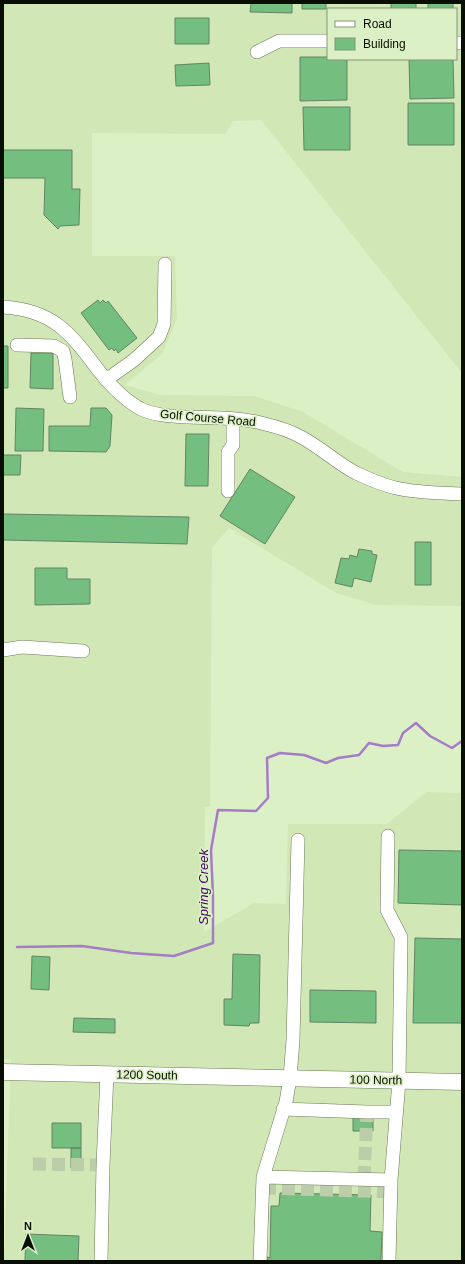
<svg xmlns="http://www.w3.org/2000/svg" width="465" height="1264" font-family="Arial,sans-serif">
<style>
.built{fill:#d1e7b6;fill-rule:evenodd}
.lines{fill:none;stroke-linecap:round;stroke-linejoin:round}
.stream{stroke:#a47cc7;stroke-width:2.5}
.building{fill:#74be7f;stroke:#628466}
.minor-tunnel{stroke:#bccea9;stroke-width:13;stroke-dasharray:13 6;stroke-linecap:butt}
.minor-casing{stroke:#697a54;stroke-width:14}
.major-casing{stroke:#697a54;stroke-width:17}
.minor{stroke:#fff;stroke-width:13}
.major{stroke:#fff;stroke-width:16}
.labels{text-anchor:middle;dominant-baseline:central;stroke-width:3.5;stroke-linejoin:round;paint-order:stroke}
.street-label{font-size:12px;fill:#080e02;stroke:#dcf0c6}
.water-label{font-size:13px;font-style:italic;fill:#400162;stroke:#dcf0c6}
</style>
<rect width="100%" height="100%" fill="#dcf0c6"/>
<path class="built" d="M3 3H462V373L261 120 233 121 225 134 92 133V256H175L177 319 163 353 125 385 161 395 254 396 303 412 403 472 462 477V606L376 605 336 593 229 528 212 548 210 807H205L204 932 254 903 286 904 288 824H387L426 792 462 793V1261H4L11 1059H3ZM328 9H456V59H328Z"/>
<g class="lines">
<path class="stream" d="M17 947 82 946 131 953 174 956 213 943V897L211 850 218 810 256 811 268 798 267 758 280 753 304 755 326 763 338 758 359 755 369 743 383 746 398 745 403 733 416 723 430 736 452 748 462 741"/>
</g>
<path class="building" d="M251 3H292V13L250 12Z
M302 3H326V9H302Z
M391 3H416V9H391Z
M428 3H453V9H428Z
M175 18H209V44H175Z
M300 57H328V59H347V100L300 101Z
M409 59H453L454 98 410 99Z
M209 63 210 85 176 86 175 65Z
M408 103H454V145H408Z
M303 107H350V150H304Z
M3 150H72V189H80L79 225 60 226 58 229 44 215 45 178H3Z
M98 300 100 303 103 300 106 303 108 301 137 338 118 353 116 349 114 351 112 348 109 350 81 313Z
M3 346H8V388H3Z
M31 353H53V389L30 388Z
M16 408 44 409 43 451H15Z
M91 408H106L112 415 110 446 106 452 49 451V426H90Z
M186 434H209L208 486H185Z
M3 455H21L20 475H3Z
M250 469 295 497 265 544 220 516Z
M3 514 189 517 187 544 3 540Z
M415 542H431V585H415Z
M359 549 372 551V554L377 555 371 582 354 578 352 587 335 583 341 558 349 559 350 555 357 557Z
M35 568H67V579H90V604L35 605Z
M399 850 462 851V905L398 903Z
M415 938 462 939V1023H413Z
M233 954 260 955 259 1023H250L249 1026 224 1025V999H232Z
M32 956 50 957 49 990 31 989Z
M310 990 376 991V1023L310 1022Z
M74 1018 115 1019V1033L73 1032Z
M353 1116H373V1131H353Z
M52 1123H81V1148H52Z
M71 1148H81V1168H71Z
M280 1193 371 1195 370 1231 382 1232 381 1261H267V1257L270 1258 271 1206H279Z
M26 1234 79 1236 78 1261H25Z"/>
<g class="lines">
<path class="minor-tunnel" d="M33 1164 103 1165
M364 1179 367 1112
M263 1188 392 1192"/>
<defs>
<path id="minor" d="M456 43H462
M257 52 279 41H328
M3 307C54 310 71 334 99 371 111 386 124 400 141 409 156 416 173 416 189 417 213 418 238 417 261 423 274 426 289 430 301 437 320 447 337 463 356 473 369 479 382 485 396 488 417 493 440 493 462 494
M17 345 54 346 63 351 65 359 70 397
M106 380 134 360 159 337 164 324 165 264
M228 491V452L233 445V419
M3 650 22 647 83 651
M388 836 387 910 401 937 399 1081 391 1180 389 1261
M283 1109 367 1112H396
M263 1177 391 1180
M101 1261 103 1165 107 1074
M260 1261 263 1177 286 1102 290 1078 293 1040 298 840"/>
<path id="major" d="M3 1072 462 1082"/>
</defs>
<use href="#minor" class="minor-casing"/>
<use href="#major" class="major-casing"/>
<use href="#minor" class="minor"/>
<use href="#major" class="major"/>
</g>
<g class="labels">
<g class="street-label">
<text transform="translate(208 418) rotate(5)">Golf Course Road</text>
<text transform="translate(147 1075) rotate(1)">1200 South</text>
<text transform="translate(376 1080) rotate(1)">100 North</text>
</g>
<g class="water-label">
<text transform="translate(203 887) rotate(-90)">Spring Creek</text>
</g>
</g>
<rect width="465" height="1264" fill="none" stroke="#080e02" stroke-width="8"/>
<rect x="327" y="8" width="130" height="52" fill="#dcf0c6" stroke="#879678"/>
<rect x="335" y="21" width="20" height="6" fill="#ffffff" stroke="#879678"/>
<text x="363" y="28" font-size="12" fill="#080e02">Road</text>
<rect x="335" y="38" width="20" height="12" fill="#74be7f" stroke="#879678"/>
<text x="363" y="48" font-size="12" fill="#080e02">Building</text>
<g transform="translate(28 1236)" stroke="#dcf0c6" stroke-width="3" paint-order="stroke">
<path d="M0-3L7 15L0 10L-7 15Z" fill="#080e02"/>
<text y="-6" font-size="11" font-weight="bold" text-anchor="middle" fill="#080e02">N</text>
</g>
</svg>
